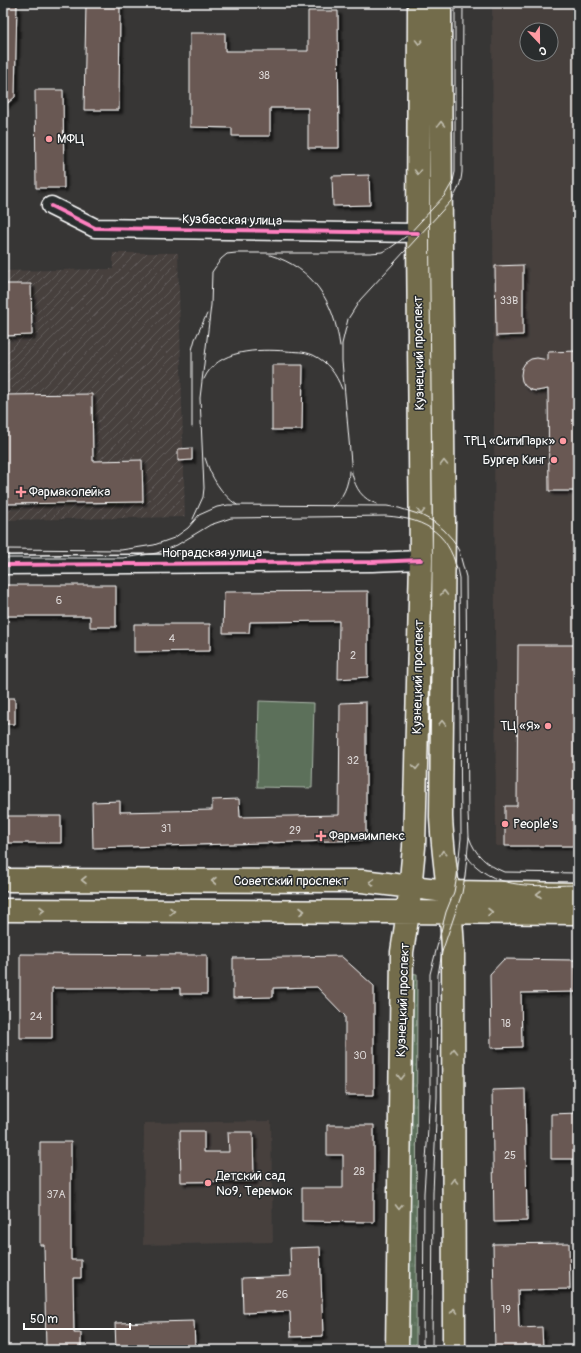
<svg xmlns="http://www.w3.org/2000/svg" width="581" height="1353" font-family="Pangolin,sans-serif">
<style>
.built{fill:#46403e;fill-rule:evenodd}
.industrial{fill:url(#industrial-furrows)}
.grass{fill:url(#grass-tufts);stroke:#adb8ac}
.pitch{fill:#5b705a;stroke:#adb8ac}
.building{fill:#695852;stroke:#fff;filter:url(#shadow)}
.lines{fill:none;stroke-linecap:round;stroke-linejoin:round}
.minor-casing{stroke:#fff;stroke-width:21}
.major-casing{stroke:#fff;stroke-width:25}
.minor{stroke:#2a2d2e;stroke-width:18}
.major{stroke:#736c4b;stroke-width:22}
.tram{stroke:#fff;stroke-width:1}
.cycleway-casing{stroke:#2a2d2e;stroke-width:6}
.cycleway{stroke:#ff80c0;stroke-width:4}
.oneway{stroke:#c0bdae}
.poi-dot{fill:#ff9aa2;stroke:#2a2d2e;stroke-width:1.5}
.labels{text-anchor:middle;dominant-baseline:central;stroke-width:3;stroke-linejoin:round;paint-order:stroke}
.number-label{font-size:11px;fill:#dad5d4}
.poi-label{font-size:13px;fill:#fff;stroke:#2a2d2e;text-anchor:start}
.street-label{font-size:13px;fill:#fff;stroke:#2a2d2e}
</style>
<defs>
<pattern id="industrial-furrows" width="10" height="10" patternUnits="userSpaceOnUse"><rect width="10" height="10" fill="#46403e"/><path d="M-1 1l2-2M0 10L10 0M9 11l2-2" fill="none" stroke="#625d5b"/></pattern>
<pattern id="grass-tufts" width="24" height="20" patternUnits="userSpaceOnUse"><rect width="24" height="20" fill="#5b705a"/><path d="M3 7l-1-3M5 7V3M7 7l1-3M15 17l-1-3M17 17v-4M19 17l1-3" fill="none" stroke="#748573"/></pattern>
<filter id="shadow"><feDropShadow dx="3.5" dy="3.5" stdDeviation="1" flood-color="#0009"/></filter>
</defs>
<rect width="100%" height="100%" fill="#373635"/>
<filter id="ink" filterUnits="userSpaceOnUse"><feTurbulence type="fractalNoise" baseFrequency=".025" numOctaves="2"/><feDisplacementMap in="SourceGraphic" scale="8" xChannelSelector="R" yChannelSelector="G"/><feConvolveMatrix kernelMatrix="1 2 1 2 8 2 1 2 1" color-interpolation-filters="sRGB"/></filter>
<g filter="url(#ink)">
<path class="built" d="M492 3H578V846H496ZM527 30H551V54H527Z
M271 1121 273 1242 143 1245 144 1123Z"/>
<path class="industrial" d="M113 253H178L185 517 3 520V271L113 269Z"/>
<path class="grass" d="M408 973 417 974 416 1350H407Z"/>
<path class="pitch" d="M259 701 314 703 312 788 257 787Z"/>
<path class="building" d="M3 3H17L15 97 3 107Z
M86 3H120L119 110H84Z
M308 11H338L339 148H308V108H270V136H232V128L190 127V33H225V51H308Z
M35 90H63L64 188H36Z
M369 175 370 205 333 206 332 176Z
M523 265V335L496 336 495 266Z
M3 284H31L32 335 3 336Z
M578 351V491H549L548 389 537 391 531 390 525 386 522 381 521 375 522 368 525 363 531 359 537 358 548 360V352Z
M272 365H303L302 430H272Z
M92 394 93 461 142 460 143 502 3 504V395Z
M192 448V460L178 461V449Z
M3 585H116V627H90V616H3Z
M368 591V677L338 679 339 621 250 622 249 633H223L224 592Z
M134 624H210V651L134 652Z
M518 645H578V846H505V806H517Z
M3 698H15V724H3Z
M366 702V840L93 848 92 802 120 801V812L212 810V800L239 799 240 817 339 815 340 703Z
M3 816H61V843H3Z
M20 954 207 955V994H180V988H52V1038H20Z
M341 956 374 986V1095H345V1016L317 987 273 988V997L233 998V958Z
M504 959 575 960 576 992 521 993 522 1047 491 1048 490 974Z
M525 1089 527 1221 494 1222 492 1090Z
M578 1113V1159H551V1114Z
M327 1125H374V1222L302 1221V1188H343V1155H327Z
M180 1131H204V1152H229L228 1132H253L254 1181 181 1182Z
M40 1142H71V1260H81V1278H73L74 1333H81V1350H46L44 1245H40Z
M569 1243 570 1289 518 1290 519 1328 542 1327 543 1350H495L493 1244Z
M320 1247 323 1336 291 1337 290 1311 243 1313 242 1278 291 1276 290 1248Z
M194 1321 195 1349 116 1350 115 1323Z"/>
<g class="lines">
<defs>
<path id="minor" d="M51 206 95 228 418 233
M3 565 372 562 421 560"/>
<path id="major" d="M440 3 441 247 444 523 441 817C443 862 452 907 453 952L454 1350
M3 880 362 881 454 892 578 894
M3 910 578 913
M397 1350 402 952 408 912 414 847 421 560 418 237 419 3"/>
</defs>
<use href="#minor" class="minor-casing"/>
<use href="#major" class="major-casing"/>
<use href="#minor" class="minor"/>
<use href="#major" class="major"/>
<path class="tram" d="M270 255C314 268 334 302 340 346
M204 379C217 349 258 349 286 351 295 352 304 351 313 355 328 362 336 374 342 389
M192 427V350L195 339 207 314
M205 458C211 477 221 494 237 505
M377 504C362 499 356 489 352 474L342 361V344L348 319 360 300 451 201C458 191 461 183 462 172L463 3
M332 507C343 499 349 484 349 471
M193 519 203 497 204 488 200 398 211 305 212 272 221 259 227 254 236 253H370L382 252 390 248 408 235 445 195 453 181 455 172V3
M3 549 121 550 154 545 174 538 188 528 199 515 217 507 228 505 387 506 399 508 421 515 434 522 444 530 453 540 459 551 466 577 468 813 469 837 465 876 462 893 442 952 438 975 437 1097 433 1193 432 1350
M3 558H123L157 553 177 545 210 525 231 518 386 516C429 519 451 535 459 578L461 838 457 876 454 892 446 912 430 974V1096L424 1193 423 1350
M469 837C475 855 487 865 504 872L578 873
M466 853C468 859 472 863 477 867 504 891 545 885 578 885"/>
<defs>
<path id="cycleway" d="M51 206 95 228 418 233
M3 565 372 562 421 560"/>
</defs>
<use href="#cycleway" class="cycleway-casing"/>
<use href="#cycleway" class="cycleway"/>
</g>
<defs><path id="oneway-chevron" d="M-2-3.5L2.5 0L-2 3.5" fill="none" stroke-width="1.6" stroke-linecap="round" stroke-linejoin="round"/></defs>
<g class="oneway">
<use href="#oneway-chevron" transform="translate(419 42) rotate(90)"/>
<use href="#oneway-chevron" transform="translate(441 124) rotate(-90)"/>
<use href="#oneway-chevron" transform="translate(418 172) rotate(90)"/>
<use href="#oneway-chevron" transform="translate(444 463) rotate(-91)"/>
<use href="#oneway-chevron" transform="translate(421 512) rotate(90)"/>
<use href="#oneway-chevron" transform="translate(444 593) rotate(-89)"/>
<use href="#oneway-chevron" transform="translate(442 723) rotate(-89)"/>
<use href="#oneway-chevron" transform="translate(416 767) rotate(91)"/>
<use href="#oneway-chevron" transform="translate(443 853) rotate(-96)"/>
<use href="#oneway-chevron" transform="translate(84 880) rotate(-180)"/>
<use href="#oneway-chevron" transform="translate(214 881) rotate(-180)"/>
<use href="#oneway-chevron" transform="translate(372 882) rotate(-174)"/>
<use href="#oneway-chevron" transform="translate(539 894) rotate(-180)"/>
<use href="#oneway-chevron" transform="translate(42 910)"/>
<use href="#oneway-chevron" transform="translate(172 911)"/>
<use href="#oneway-chevron" transform="translate(302 911)"/>
<use href="#oneway-chevron" transform="translate(490 912)"/>
<use href="#oneway-chevron" transform="translate(454 1051) rotate(-90)"/>
<use href="#oneway-chevron" transform="translate(401 1077) rotate(91)"/>
<use href="#oneway-chevron" transform="translate(454 1181) rotate(-90)"/>
<use href="#oneway-chevron" transform="translate(399 1207) rotate(91)"/>
<use href="#oneway-chevron" transform="translate(454 1311) rotate(-90)"/>
</g>
</g>
<g class="poi-dot">
<circle cx="49" cy="139" r="4"/>
<circle cx="563" cy="441" r="4"/>
<circle cx="554" cy="460" r="4"/>
<path d="M19 486h4v4h4v4h-4v4h-4v-4h-4v-4h4z"/>
<circle cx="548" cy="726" r="4"/>
<circle cx="505" cy="824" r="4"/>
<path d="M319 830h4v4h4v4h-4v4h-4v-4h-4v-4h4z"/>
<circle cx="208" cy="1183" r="4"/>
</g>
<g class="labels">
<g class="number-label">
<text x="264" y="75">38</text>
<text x="509" y="300">33В</text>
<text x="59" y="600">6</text>
<text x="172" y="638">4</text>
<text x="353" y="655">2</text>
<text x="353" y="760">32</text>
<text x="166" y="828">31</text>
<text x="295" y="830">29</text>
<text x="36" y="1016">24</text>
<text x="506" y="1023">18</text>
<text x="360" y="1055">30</text>
<text x="510" y="1155">25</text>
<text x="359" y="1171">28</text>
<text x="56" y="1194">37А</text>
<text x="282" y="1294">26</text>
<text x="506" y="1309">19</text>
</g>
<g class="poi-label">
<text x="57" y="139">МФЦ</text>
<text x="555" y="441" text-anchor="end">ТРЦ «СитиПарк»</text>
<text x="546" y="460" text-anchor="end">Бургер Кинг</text>
<text x="29" y="492">Фармакопейка</text>
<text x="540" y="726" text-anchor="end">ТЦ «Я»</text>
<text x="513" y="824">People's</text>
<text x="329" y="836">Фармаимпекс</text>
<text x="216" y="1176">Детский сад<tspan x="216" dy="15">№9, Теремок</tspan></text>
</g>
<g class="street-label">
<text transform="translate(232 220) rotate(1)">Кузбасская улица</text>
<text transform="translate(419 353) rotate(-91)">Кузнецкий проспект</text>
<text x="212" y="553">Ноградская улица</text>
<text transform="translate(418 677) rotate(-89)">Кузнецкий проспект</text>
<text x="291" y="881">Советский проспект</text>
<text transform="translate(403 1000) rotate(-88)">Кузнецкий проспект</text>
</g>
</g>
<rect width="581" height="1353" fill="none" stroke="#2a2d2e" stroke-width="16"/>
<rect x="8" y="8" width="565" height="1337" fill="none" stroke="#fff" stroke-width="1.5" filter="url(#ink)"/>
<g transform="translate(539 42) rotate(158)"><circle r="19" fill="#2a2d2e" stroke="#7f8182"/>
<path d="M0-3L7 15L0 10L-7 15Z" fill="#ff9aa2"/>
<text y="-6" font-size="11" font-weight="bold" text-anchor="middle" fill="#ffffff">С</text>
</g>
<path d="M24 1323v6h106v-6" fill="none" stroke="#ffffff" stroke-width="2"/>
<text x="30" y="1323" font-size="12" fill="#ffffff" stroke="#2a2d2e" stroke-width="3" paint-order="stroke">50 m</text>
</svg>
